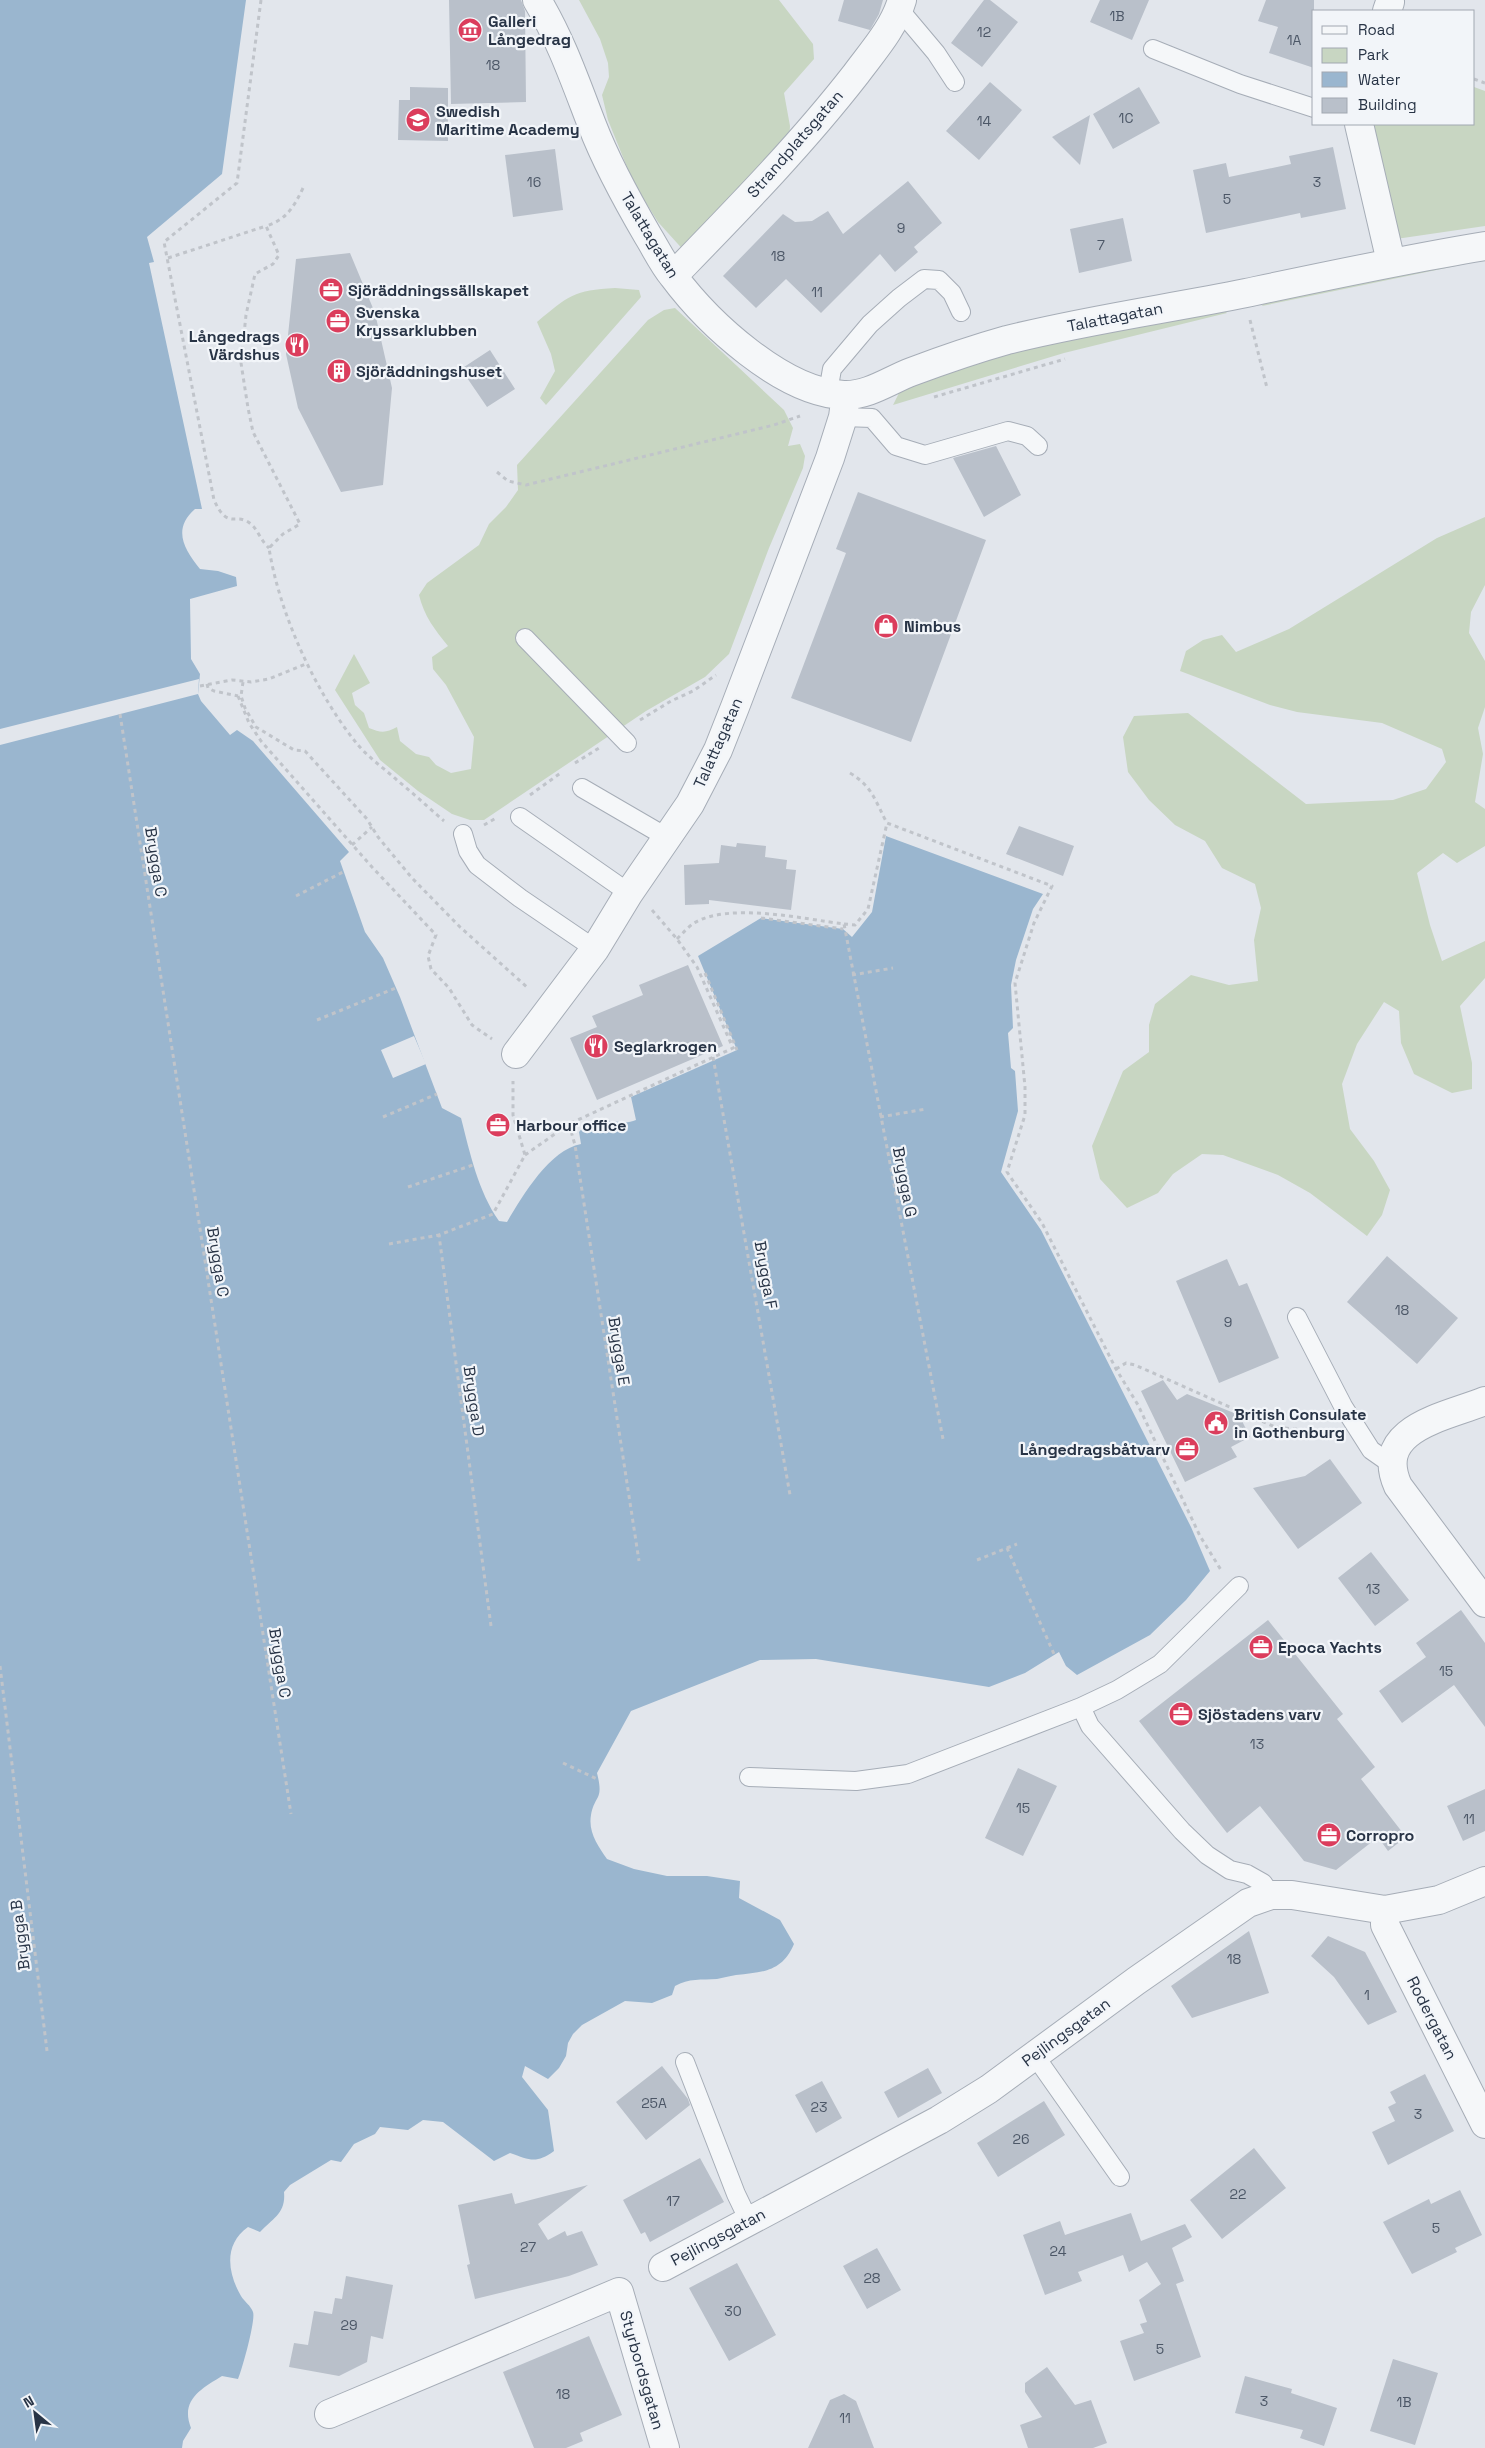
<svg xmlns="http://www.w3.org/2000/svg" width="1485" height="2448" font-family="'Space Grotesk',sans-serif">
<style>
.green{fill:#c8d6c2}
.water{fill:#9ab6cf}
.pier{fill:#e2e6ec}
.building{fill:#b9c0ca}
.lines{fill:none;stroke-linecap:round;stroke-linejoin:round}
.service-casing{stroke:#a6adb7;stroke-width:20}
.minor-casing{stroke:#a6adb7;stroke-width:30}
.path{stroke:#c0c4ca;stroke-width:3;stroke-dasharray:4 4;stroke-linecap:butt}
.service{stroke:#f5f7f9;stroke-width:18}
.minor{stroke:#f5f7f9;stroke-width:28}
.labels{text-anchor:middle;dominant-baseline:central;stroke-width:4.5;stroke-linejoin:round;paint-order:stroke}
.number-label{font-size:14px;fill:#4c5767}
.poi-label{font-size:16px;font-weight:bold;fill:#283446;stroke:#f2f5f9;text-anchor:start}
.street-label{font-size:16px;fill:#283446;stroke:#f2f5f9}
</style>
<rect width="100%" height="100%" fill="#e2e6ec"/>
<path class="green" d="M579 0H779L813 44 814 59 784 93 790 126 789 143 687 254 658 222 633 182 608 120 602 95 609 77 608 63 600 39Z
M1474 87 1485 91V226L1396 239 1375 144 1374 124H1474Z
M1485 260 1262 306 1269 294Z
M615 288 639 290 641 297 546 405 540 398 555 371 551 354 537 322C568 296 574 290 615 288Z
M675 308 784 410 793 428 788 446 800 444 805 456 803 468 769 548 729 654 705 677 646 711 484 820H470L452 814 418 791 380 760 335 690 354 654 370 683 352 693 355 705 364 713 369 728C381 733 386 733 397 727L400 741 416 754 429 757 436 765 451 773 471 769 474 737 446 685 433 669 432 657 448 646C435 630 424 616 419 595L427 583 479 545 489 524 506 507 518 490 517 465 648 320 664 310Z
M1224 310 1227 313 1064 353 893 405 899 393 920 381 1023 349Z
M1485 517V585L1471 612 1469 633 1485 661V707L1478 728 1483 754 1475 802 1485 809V846L1457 863 1443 853 1417 873 1430 925 1442 961 1485 941V978L1460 1006 1472 1063V1089L1452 1093 1414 1074 1401 1043 1399 1011 1384 1002 1357 1044 1342 1084 1350 1129 1374 1161 1390 1190 1382 1215 1367 1236 1310 1193 1278 1175 1223 1155 1202 1154 1173 1174 1158 1193 1127 1208 1100 1179 1092 1146 1123 1071 1149 1052V1025L1155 1004 1191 975 1229 985 1258 981 1254 940 1261 908 1255 884 1222 868 1205 841 1175 825 1149 800 1128 772 1123 737 1134 716 1188 713 1306 804 1393 800 1426 789 1446 762 1442 749 1382 723 1297 712 1270 705 1180 671 1186 651 1203 640 1222 635 1236 652 1289 629 1437 538Z"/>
<path class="water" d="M0 0H246L222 174 147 237 154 262 149 263 202 509H195C172 529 184 549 200 569L218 571 236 577 237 586 190 599 191 659 200 674 198 694 201 701 230 735 237 730 253 741 349 852 340 861 365 932 383 958 400 997 442 1108 461 1118C470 1153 478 1191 499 1221L507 1222C522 1197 549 1150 581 1144L579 1132 587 1123C594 1125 597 1122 603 1121 614 1120 625 1125 636 1120L631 1097 737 1050 698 956 761 918 843 929 852 937 872 912 886 836 1043 894 1033 909 1016 960 1011 985 1013 1028 1008 1033 1011 1068 1015 1071 1018 1111 1001 1172 1041 1230 1191 1527 1210 1571 1186 1600 1150 1635 1077 1675 1066 1666 1059 1652 1025 1673 989 1687 816 1659 760 1660 631 1711 597 1773C604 1801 595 1794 591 1815 588 1832 598 1846 607 1859L634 1869 667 1876H707L740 1881 739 1898 780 1920 794 1944C782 1972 763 1972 736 1975 729 1976 723 1978 717 1979 701 1980 689 1978 675 1986L672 1995 652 2003 625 2001 582 2025 573 2034 568 2043 566 2056 559 2068 548 2079 525 2066 522 2077 548 2110 554 2151C536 2164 530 2160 510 2153L494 2161 443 2122 423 2120 408 2130 380 2127 375 2134 354 2144 341 2162 331 2160 290 2185 284 2192C286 2213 273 2218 260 2232L248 2227C224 2244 227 2272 241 2296 244 2301 251 2306 253 2312 256 2320 242 2370 238 2379L222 2376C201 2389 180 2400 191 2428L183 2441 182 2448H0Z"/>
<path class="pier" d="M199 679 198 694 0 745V729Z
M414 1036 426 1064 393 1078 381 1050Z"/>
<path class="building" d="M449 0H521L525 11 526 102 451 104Z
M844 0H883L879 14 870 30 838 21Z
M984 0H990L1018 22 982 67 951 43Z
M1100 0H1149L1132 40 1090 22Z
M1266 0H1314V68L1269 53 1278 27 1258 21Z
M990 82 1022 110 979 160 946 131Z
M410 87 448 88V141L398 140 399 100H410Z
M1139 87 1160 123 1113 149 1093 114Z
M1090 115 1080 165 1052 137Z
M1333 147 1346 209 1301 218 1300 213 1206 233 1193 170 1226 163 1229 177 1291 164 1289 156Z
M555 149 563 210 513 217 505 155Z
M908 181 942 223 914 247 918 252 895 272 880 254 821 313 786 279 756 308 723 276 783 214 795 222 812 221 828 211 843 234Z
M1123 218 1132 261 1079 273 1070 229Z
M350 253 375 313 392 388 383 485 341 492 298 408 286 354 296 259Z
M490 350 515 389 487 407 461 369Z
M996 446 1021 495 984 517 953 458Z
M858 492 986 540 911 742 791 698 846 553 836 549Z
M1019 826 1074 846 1063 876 1006 854Z
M737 843 766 846 765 857 787 860 786 869 796 870 791 910 709 900V904L685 905 684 865 719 863 721 845 736 847Z
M688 965 723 1046 597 1100 570 1038 597 1027 592 1016 643 995 639 985Z
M1387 1256 1458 1318 1417 1364 1347 1302Z
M1227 1259 1239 1286 1247 1283 1279 1358 1219 1383 1176 1281Z
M1163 1380 1177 1400 1187 1394 1239 1415 1250 1437 1231 1447 1237 1457 1185 1482 1141 1391Z
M1330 1459 1362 1503 1298 1549 1253 1488 1305 1476Z
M1371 1552 1409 1600 1375 1626 1338 1578Z
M1461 1610 1485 1643V1727L1454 1685 1402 1723 1379 1691 1426 1657 1416 1643Z
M1268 1620 1343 1714 1337 1719 1375 1767 1361 1779 1406 1837 1388 1851 1378 1837 1336 1870 1304 1861 1260 1806 1227 1833 1139 1721Z
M1018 1768 1057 1786 1023 1856 985 1838Z
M1485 1789V1831L1463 1841 1447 1806Z
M1249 1931 1269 1993 1192 2018 1171 1986Z
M1328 1936 1365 1952 1397 2012 1368 2025 1334 1977 1311 1956Z
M662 2066 688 2099 690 2105 646 2140 616 2102Z
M928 2068 942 2093 898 2118 884 2092Z
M1425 2074 1454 2131 1388 2165 1372 2132 1395 2121 1388 2107 1396 2103 1390 2092Z
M822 2081 842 2118 816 2133 795 2095Z
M1044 2101 1065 2135 998 2177 977 2143Z
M1254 2148 1286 2188 1222 2239 1190 2200Z
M700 2158 724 2202 650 2242 645 2232 641 2234 623 2200Z
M588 2185 538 2224 548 2240 565 2231 567 2236 582 2231 598 2265 569 2276 475 2299 467 2265 470 2264 458 2205 512 2193 515 2204Z
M1460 2190 1482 2235 1455 2248 1457 2252 1412 2274 1383 2222 1429 2199 1431 2204Z
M1131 2213 1141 2241 1185 2224 1192 2237 1172 2248 1184 2281 1176 2284 1201 2357 1134 2381 1120 2341 1144 2333 1140 2324 1147 2322 1139 2300 1161 2284 1147 2262 1129 2272 1123 2255 1078 2272 1082 2281 1045 2295 1023 2235 1060 2221 1065 2235Z
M877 2248 901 2290 867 2309 843 2266Z
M737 2263 776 2335 729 2361 689 2288Z
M346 2276 393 2285 383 2339 371 2336 367 2362 339 2376 289 2367 294 2343 308 2345 314 2311 332 2314 335 2298 342 2299Z
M589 2336 622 2415 580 2433 583 2441 566 2448H534L503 2372Z
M1393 2359 1438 2373 1415 2445 1370 2431Z
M1047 2367 1075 2405 1091 2400 1107 2443 1093 2448H1028L1020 2425 1042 2417 1025 2392V2383Z
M1245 2376 1292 2389 1291 2393 1337 2408 1324 2446 1300 2438 1303 2430 1235 2413Z
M844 2394 856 2401 874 2448H808L830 2400Z"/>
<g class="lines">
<defs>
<path id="service" d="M899 9 936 53 955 82
M1153 49 1240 84 1314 108
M828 392 832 369 870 324 899 298 924 279 939 280 952 293 961 312
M843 417 872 418 896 446 925 455 1008 431 1027 436 1038 446
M525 638 627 743
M582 788 668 838
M520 817 629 893
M463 834 468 851 477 865 520 898 595 949
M1297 1317 1343 1406 1371 1450 1391 1464
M1081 1707 1090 1726 1182 1831 1207 1855 1230 1870 1247 1874 1263 1883 1271 1895
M749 1777 856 1781 908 1774 1081 1707 1117 1690 1160 1664 1239 1586
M1035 2056 1120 2177
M685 2062 736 2194 749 2221"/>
<path id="minor" d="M537 0C561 40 575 81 592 125 607 164 627 200 648 236 656 249 663 264 673 276 708 323 783 393 844 395 868 396 890 380 911 372 943 360 975 349 1007 340 1086 320 1167 309 1246 293 1326 276 1405 259 1485 246
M1387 11 1390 2
M1359 124 1391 262
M673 276C736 211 800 146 856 74 873 51 894 28 902 0
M516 1054 595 949 629 893 690 804 718 750 735 707 830 458 843 417 846 395
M1485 1401C1446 1417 1372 1428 1398 1486L1485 1603
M1385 1910V1925L1485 2124
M663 2267 939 2120 989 2089 1136 1981 1248 1903 1271 1895H1292L1385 1910 1439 1900 1485 1881
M329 2414 619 2292 665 2448"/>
</defs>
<use href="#service" class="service-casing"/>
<use href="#minor" class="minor-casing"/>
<path class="path" d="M261 0 237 183 164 242 214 500C229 533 236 509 253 526 258 531 262 542 269 548
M1474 79 1485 83
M303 188C294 207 286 220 266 226L279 255 273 264 255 274 246 315 241 363 248 408 253 432 300 524 283 534 269 548C279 613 316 694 358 745 370 759 385 769 398 781 414 794 429 808 444 821
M168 258 266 226
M1250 320 1267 388
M934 397 1065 359
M497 472 508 481 526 485 774 425 800 416
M243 682 241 696 245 708 256 727 294 750 305 751 367 819 378 837 412 878 460 927 528 988
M207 684 208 688 214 691 238 696
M200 686 232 680 251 682 269 679 308 663
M238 696 249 723 261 741 372 867 436 935 428 956 431 969 449 988 472 1025 492 1039
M120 714 291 1814
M640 720 671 701 693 691 716 675
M575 763 599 748
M850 773C873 787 875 801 887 823
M530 795 562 772
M484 825 496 818
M352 845 372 827
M296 896 343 872
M761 918 843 929
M844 924 855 925 868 909 887 823 1052 886 1034 923 1015 983 1025 1087V1115L1007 1172 1042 1223 1116 1369 1138 1405 1200 1536 1221 1570
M677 939C683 933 688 927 694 923 729 902 804 919 844 924L943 1439
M705 973 737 1050
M852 975 893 968
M317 1020 396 988
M713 1057 790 1495
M383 1117 437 1094
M880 1117 926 1109
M569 1124 575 1145 639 1561
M525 1155 569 1124 733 1048 697 967 677 939 652 910
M408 1187 473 1165
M389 1244 439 1235
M1116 1369 1126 1363 1135 1365 1275 1427 1331 1433
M1007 1548 1017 1544
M977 1560 1007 1548 1054 1654
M491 1626 439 1235 493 1214 525 1155 513 1115V1081
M0 1666 47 2051
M563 1763 599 1780"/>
<use href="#service" class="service"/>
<use href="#minor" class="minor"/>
</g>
<defs>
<symbol id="museum-disc" viewBox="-11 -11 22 22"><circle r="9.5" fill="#db3d5c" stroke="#f2f5f9"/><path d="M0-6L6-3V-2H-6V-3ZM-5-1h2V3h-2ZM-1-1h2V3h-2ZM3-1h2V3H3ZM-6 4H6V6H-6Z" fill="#fff"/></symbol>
<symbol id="university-disc" viewBox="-11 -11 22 22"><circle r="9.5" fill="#db3d5c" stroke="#f2f5f9"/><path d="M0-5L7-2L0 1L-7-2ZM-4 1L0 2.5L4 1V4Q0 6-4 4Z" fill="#fff"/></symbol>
<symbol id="office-disc" viewBox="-11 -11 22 22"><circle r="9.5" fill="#db3d5c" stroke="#f2f5f9"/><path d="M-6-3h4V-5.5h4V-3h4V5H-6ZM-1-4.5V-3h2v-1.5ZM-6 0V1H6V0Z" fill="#fff"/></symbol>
<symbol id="restaurant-disc" viewBox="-11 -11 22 22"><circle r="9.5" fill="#db3d5c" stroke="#f2f5f9"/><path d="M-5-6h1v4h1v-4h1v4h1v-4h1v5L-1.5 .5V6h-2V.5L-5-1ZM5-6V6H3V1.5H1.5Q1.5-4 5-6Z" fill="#fff"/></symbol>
<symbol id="building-disc" viewBox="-11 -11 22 22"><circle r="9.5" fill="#db3d5c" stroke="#f2f5f9"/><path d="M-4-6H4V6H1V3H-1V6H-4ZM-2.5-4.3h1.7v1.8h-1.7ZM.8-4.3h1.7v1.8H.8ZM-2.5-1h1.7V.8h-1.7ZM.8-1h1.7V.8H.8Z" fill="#fff"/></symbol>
<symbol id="shop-disc" viewBox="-11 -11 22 22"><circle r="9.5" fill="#db3d5c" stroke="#f2f5f9"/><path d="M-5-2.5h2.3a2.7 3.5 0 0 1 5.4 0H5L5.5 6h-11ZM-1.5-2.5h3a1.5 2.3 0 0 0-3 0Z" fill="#fff"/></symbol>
<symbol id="civic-disc" viewBox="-11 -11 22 22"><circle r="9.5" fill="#db3d5c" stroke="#f2f5f9"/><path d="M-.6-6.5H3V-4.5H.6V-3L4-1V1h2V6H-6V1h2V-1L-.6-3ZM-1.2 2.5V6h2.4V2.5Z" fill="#fff"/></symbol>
</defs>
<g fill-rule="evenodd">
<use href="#museum-disc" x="456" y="16" width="28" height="28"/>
<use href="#university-disc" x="404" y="106" width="28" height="28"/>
<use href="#office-disc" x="317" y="276" width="28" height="28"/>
<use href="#office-disc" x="324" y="307" width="28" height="28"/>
<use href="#restaurant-disc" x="283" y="331" width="28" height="28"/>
<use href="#building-disc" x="325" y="357" width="28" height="28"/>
<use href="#shop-disc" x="872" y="612" width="28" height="28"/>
<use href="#restaurant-disc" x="582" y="1032" width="28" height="28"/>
<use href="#office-disc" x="484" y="1111" width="28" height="28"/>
<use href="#civic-disc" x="1202" y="1409" width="28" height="28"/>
<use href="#office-disc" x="1173" y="1435" width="28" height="28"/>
<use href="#office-disc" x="1247" y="1633" width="28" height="28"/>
<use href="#office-disc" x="1167" y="1700" width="28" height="28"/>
<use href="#office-disc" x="1315" y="1821" width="28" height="28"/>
</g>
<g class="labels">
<g class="number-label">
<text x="1117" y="16">1B</text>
<text x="984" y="32">12</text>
<text x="1294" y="40">1A</text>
<text x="493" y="65">18</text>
<text x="1126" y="118">1C</text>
<text x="984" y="121">14</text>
<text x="534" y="182">16</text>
<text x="1317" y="182">3</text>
<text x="1227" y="199">5</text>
<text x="901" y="228">9</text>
<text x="1101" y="245">7</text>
<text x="778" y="256">18</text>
<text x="817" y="292">11</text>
<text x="1402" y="1310">18</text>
<text x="1228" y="1322">9</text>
<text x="1373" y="1589">13</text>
<text x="1446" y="1671">15</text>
<text x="1257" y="1744">13</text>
<text x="1023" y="1808">15</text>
<text x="1469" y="1819">11</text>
<text x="1234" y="1959">18</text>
<text x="1367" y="1995">1</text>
<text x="654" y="2103">25A</text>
<text x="819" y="2107">23</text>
<text x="1418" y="2114">3</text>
<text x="1021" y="2139">26</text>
<text x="1238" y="2194">22</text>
<text x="673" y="2201">17</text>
<text x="1436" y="2228">5</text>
<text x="528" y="2247">27</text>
<text x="1058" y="2251">24</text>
<text x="872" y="2278">28</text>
<text x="733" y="2311">30</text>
<text x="349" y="2325">29</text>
<text x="1160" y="2349">5</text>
<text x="563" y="2394">18</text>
<text x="1264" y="2401">3</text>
<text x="1404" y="2402">1B</text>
<text x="845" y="2418">11</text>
</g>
<g class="poi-label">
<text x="488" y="21">Galleri<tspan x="488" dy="18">Långedrag</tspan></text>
<text x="436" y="111">Swedish<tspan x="436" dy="18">Maritime Academy</tspan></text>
<text x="348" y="290">Sjöräddningssällskapet</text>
<text x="356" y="312">Svenska<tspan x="356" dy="18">Kryssarklubben</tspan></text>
<text x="280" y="336" text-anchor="end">Långedrags<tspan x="280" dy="18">Värdshus</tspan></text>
<text x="356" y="371">Sjöräddningshuset</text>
<text x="904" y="626">Nimbus</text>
<text x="614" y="1046">Seglarkrogen</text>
<text x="516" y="1125">Harbour office</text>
<text x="1234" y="1414">British Consulate<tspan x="1234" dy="18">in Gothenburg</tspan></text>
<text x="1170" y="1449" text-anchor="end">Långedragsbåtvarv</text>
<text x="1278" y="1647">Epoca Yachts</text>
<text x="1198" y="1714">Sjöstadens varv</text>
<text x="1346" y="1835">Corropro</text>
</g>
<g class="street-label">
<text transform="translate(795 144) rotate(-49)">Strandplatsgatan</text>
<text transform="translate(650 235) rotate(59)">Talattagatan</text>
<text transform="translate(1115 317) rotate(-11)">Talattagatan</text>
<text transform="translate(718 743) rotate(-66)">Talattagatan</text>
<text transform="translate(156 862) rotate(81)">Brygga C</text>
<text transform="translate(905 1182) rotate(79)">Brygga G</text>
<text transform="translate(218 1262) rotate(81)">Brygga C</text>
<text transform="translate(766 1275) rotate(80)">Brygga F</text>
<text transform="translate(619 1351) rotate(81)">Brygga E</text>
<text transform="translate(474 1401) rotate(82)">Brygga D</text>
<text transform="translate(280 1663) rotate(81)">Brygga C</text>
<text transform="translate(20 1935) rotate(-97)">Brygga B</text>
<text transform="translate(1432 2018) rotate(63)">Rodergatan</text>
<text transform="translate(1066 2032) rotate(-36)">Pejlingsgatan</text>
<text transform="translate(718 2237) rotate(-28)">Pejlingsgatan</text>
<text transform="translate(642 2370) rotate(74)">Styrbordsgatan</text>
</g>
</g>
<rect x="1312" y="10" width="162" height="115" fill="#f2f5f9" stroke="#a1a8b1"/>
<rect x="1322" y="26" width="25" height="8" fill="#f5f7f9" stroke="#a1a8b1"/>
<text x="1358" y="35" font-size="15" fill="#283446">Road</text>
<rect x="1322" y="48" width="25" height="15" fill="#c8d6c2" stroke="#a1a8b1"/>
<text x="1358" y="60" font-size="15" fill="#283446">Park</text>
<rect x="1322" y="72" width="25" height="15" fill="#9ab6cf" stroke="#a1a8b1"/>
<text x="1358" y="85" font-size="15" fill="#283446">Water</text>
<rect x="1322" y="98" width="25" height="15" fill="#b9c0ca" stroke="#a1a8b1"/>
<text x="1358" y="110" font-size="15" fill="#283446">Building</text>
<g transform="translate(35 2413) rotate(331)" stroke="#f2f5f9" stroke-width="4" paint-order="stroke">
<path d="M0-4L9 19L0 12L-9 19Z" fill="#283446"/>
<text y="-8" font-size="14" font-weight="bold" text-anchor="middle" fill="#283446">N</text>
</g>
</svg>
